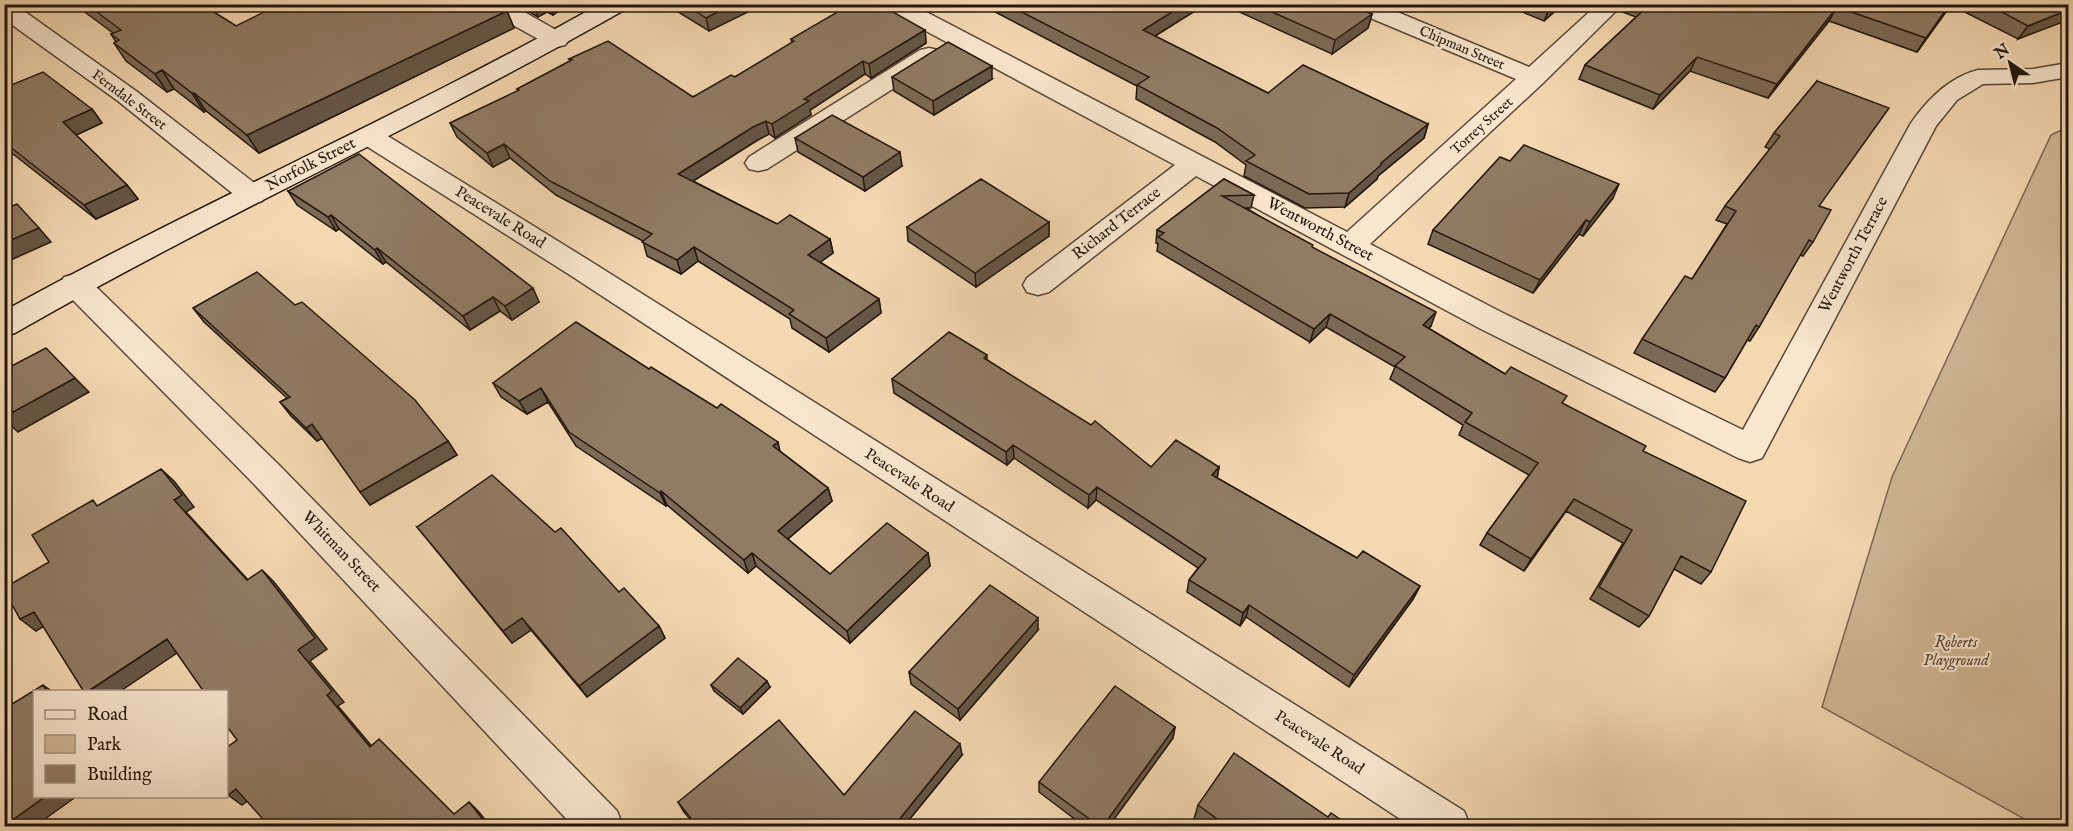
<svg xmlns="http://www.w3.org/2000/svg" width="2073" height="831" font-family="'IM FELL English',serif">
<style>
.green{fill:#d1b796;stroke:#7a6752;stroke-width:1.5}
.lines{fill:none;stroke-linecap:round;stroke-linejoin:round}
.street-casing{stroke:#584738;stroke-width:3}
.secondary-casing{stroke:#24170f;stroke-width:3}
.street{fill:#f8e6cd;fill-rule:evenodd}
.secondary{fill:#f8e6cd;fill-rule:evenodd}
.wall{fill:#7c6a56;stroke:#24170f;stroke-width:1.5}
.shaded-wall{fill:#655646;stroke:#24170f;stroke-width:1.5}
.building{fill:#907b64;stroke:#24170f;stroke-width:1.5}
.labels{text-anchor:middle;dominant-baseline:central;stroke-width:4.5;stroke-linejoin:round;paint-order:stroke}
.far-street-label{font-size:14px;fill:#24170f;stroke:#f8e6cd}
.street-label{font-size:16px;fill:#24170f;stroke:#f8e6cd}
.park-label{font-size:16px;font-style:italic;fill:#584738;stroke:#f8e6cd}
</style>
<rect width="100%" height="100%" fill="#f4d8b2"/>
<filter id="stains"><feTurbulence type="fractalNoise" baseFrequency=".00333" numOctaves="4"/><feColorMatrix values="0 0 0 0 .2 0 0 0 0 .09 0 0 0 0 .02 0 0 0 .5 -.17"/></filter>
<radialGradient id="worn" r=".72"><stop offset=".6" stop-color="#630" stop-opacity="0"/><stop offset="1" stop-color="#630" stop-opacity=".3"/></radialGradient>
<path class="green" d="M2068 127V826H2037L1822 707 1892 477 2051 135Z"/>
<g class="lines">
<defs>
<path id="street" d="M4 4H14L136 91 262 189 266 195 262 201 252 204 242 201 118 101 4 19Z
M481 4H510L565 35 569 40 565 45 557 47 549 45 484 9Z
M882 4H911L1347 232 1516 79 1349 9 1346 4H1378L1529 67 1598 4H1623L1543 83 1370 244 1501 312 1743 430 1911 123C1927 100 1950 77 1978 70L2033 69 2068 63V77L2033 83 1983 84 1957 100 1936 126 1762 458 1750 462 1738 458 1479 328 1196 176 1049 292 1038 295 1027 292 1023 285 1027 278 1175 165 885 9Z
M929 48 938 50 941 55 938 60 767 169 758 171 749 169 745 163 749 157 920 50Z
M369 128 378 130 590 261 1464 811 1470 826H1411L570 275 360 142 356 136 360 130Z
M75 274 86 277 279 465 617 811 623 826H573L255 485 64 291 60 284 64 277Z"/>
<path id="secondary" d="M600 4H629L626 9C426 123 215 218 15 333L4 336V311C200 203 405 114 600 4Z"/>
</defs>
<use href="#street" class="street-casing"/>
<use href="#secondary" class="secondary-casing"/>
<use href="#street" class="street"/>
<use href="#secondary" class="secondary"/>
</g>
<path class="wall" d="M74 4H201L236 26 507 11 514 28 259 153 206 111 204 112 174 89 167 92 126 61 114 43 116 42 111 34 113 33Z
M515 4H568L553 15 547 12 538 17Z
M674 4H764L709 31 675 10Z
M980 4H1206L1155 36 1268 93 1428 124 1424 138 1378 176 1377 179 1345 207 1305 208 1244 176 1246 165 1215 142 1136 99 1137 86Z
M1222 4H1369L1370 5 1369 13 1372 14 1368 28 1332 54Z
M1503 4H1563L1544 21Z
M1622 4H2068L2018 39 1951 5 1917 52 1829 21 1768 98 1690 71 1653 109 1579 79 1585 65 1636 17 1620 11Z
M925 30 926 43 871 78 865 74 810 110 811 115 775 138 769 134 756 141 693 181 777 224 830 239 833 253 820 262 879 299 881 313 829 352 792 328 790 319 698 261 681 274 647 256 643 241 556 195 510 158 493 167 457 137 450 123 518 91 517 89 570 61 569 59 693 97 735 77 792 43 791 39Z
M892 77 992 79 934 115 894 91Z
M1817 81 1820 206 1813 242 1803 256 1800 255 1759 327 1750 341 1747 340 1725 378 1715 392 1634 353 1642 339 1692 279 1727 224 1716 220 1725 206 1770 149 1765 147 1774 133Z
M4 88 92 109 102 123 76 135 127 185 138 199 96 219 4 147Z
M795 138 902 166 865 191 798 152Z
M1510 161 1613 198 1583 236 1579 234 1533 293 1428 244 1433 230Z
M1224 179 1254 195 1251 208H1246L1313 248 1431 326 1428 328 1505 374 1564 404 1643 451 1711 572 1701 584 1674 569 1649 616 1639 627 1590 599 1623 543 1566 511 1524 571 1480 545 1487 533 1529 475 1459 435 1463 425 1390 379 1395 367 1326 327 1310 342 1157 251 1158 244 1156 243 1157 230Z
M288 191 539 302 512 320 500 311 470 330 386 262 383 264 339 229 336 231 297 205Z
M1049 222V236L976 287 908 241 907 227Z
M193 308 448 441 457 455 370 505 322 438 317 441 291 416 280 402 287 398 204 322Z
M987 355V360L1151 467H1219L1217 478 1357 558 1420 586 1413 599 1349 687 1246 617 1240 626 1187 592 1189 580 1198 568 1096 500 1088 508 1014 458 1007 465 894 393 892 379Z
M649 369 780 451 828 488 832 501 788 539 830 574 928 553 930 566 850 643 756 566 748 573 667 505 666 506 576 446 548 402 527 414 501 397 493 383Z
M417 527 619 592 659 626 665 638 587 697 531 630 512 643Z
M1038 630 960 720 911 684 909 672Z
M711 685 770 687 743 714 714 691Z
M1175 727 1173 738 1109 826H1084L1039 792V782Z
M962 755 904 826H696L684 812 678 802 844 795Z
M1198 805 1328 817 1350 826H1205L1194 819Z"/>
<path class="shaded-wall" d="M533 4H544L547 12 538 17Z
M549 4H568L553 15Z
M733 4H764L709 31 706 18Z
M1185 4H1206L1142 44 1143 30Z
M1552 4H1563L1544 21 1550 7Z
M1950 4H1951L1917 52 1926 38Z
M1370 5 1367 17 1372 14 1368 28 1332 54 1335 40 1362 10Z
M1837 7 1829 21 1768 98 1777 84Z
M2068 10V20L2018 39 2028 26Z
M507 11 514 28 259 153 247 135Z
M925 30 926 43 871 78 869 64Z
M1697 57 1690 71 1653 109 1660 95Z
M863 61 865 74 810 110 811 115 775 138 772 124 804 99Z
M992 66V79L934 115 933 101Z
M162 70 174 89 167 92 155 74Z
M192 93H194L206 111 204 112Z
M92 109 102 123 74 136 63 122Z
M766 121 769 134 756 141 682 188 678 174 753 127Z
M1428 124 1424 138 1378 176 1377 179 1345 207 1349 193 1381 163Z
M504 144 510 158 493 167 487 153Z
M900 152 902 166 865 191 863 177Z
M1619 184 1613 198 1583 236 1590 222Z
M127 185 138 199 96 219 84 205Z
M331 215 339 229 336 231 328 217Z
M1586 220 1579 234 1533 293 1540 280Z
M1049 222V236L976 287 975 273Z
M39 228 51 242 4 263V243Z
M830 239 833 253 811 269 808 255Z
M694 247 698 261 681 274 677 260Z
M377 248 386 262 383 264 375 250Z
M533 288 539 302 512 320 505 306Z
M493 297 500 311 470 330 463 316Z
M879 299 881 313 829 352 826 338Z
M1436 312 1431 326 1418 339 1423 325Z
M1330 314 1326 327 1310 342 1314 329Z
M75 378 89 392 18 432 4 419V417Z
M541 388 548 402 527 414 519 401Z
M312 424 323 438 317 441 306 428Z
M448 441 457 455 370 505 360 492Z
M778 442 781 456 773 446Z
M1013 445 1014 458 1007 465 1006 452Z
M1219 467 1217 480 1212 475Z
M161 469 174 481 194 507 186 512 259 592 174 500Z
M1097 487 1096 500 1088 508 1089 495Z
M828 488 832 501 782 544 778 531Z
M661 491 667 505 666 506 660 493Z
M1574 499 1566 511 1524 571 1531 559Z
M752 553 756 566 748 573 744 560Z
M928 553 930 566 850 643 847 631Z
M262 570 274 582 327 649 310 661 344 702 338 706 381 757 370 747 327 695 298 650Z
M1420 586 1413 599 1349 687 1354 675Z
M1249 605 1246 617 1240 626 1243 613Z
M34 612 49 623 36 631 20 619Z
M522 618 531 630 512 643 503 631Z
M1038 618V630L960 720 958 709Z
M659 626 665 638 587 697 579 686Z
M167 639 180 651 119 692H87Z
M767 681 770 687 743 714 740 708Z
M43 685 53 692H48Z
M1175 727 1173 738 1109 826H1103Z
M960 744 962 755 904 826H894Z
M236 789 250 799 242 805 228 795Z
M46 796H77L35 826H4Z
M469 802 479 812 490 826H488Z
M717 821 720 826H710Z"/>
<path class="building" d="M86 4H201L236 26 280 4H496L507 11 247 135 194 93H192L162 70 155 74 114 43 119 40 111 34 121 30Z
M685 4H733L706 18Z
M851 4H879L925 30 869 64 863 61 804 99 809 101 772 124 766 121 753 127 678 174 777 224 790 215 830 239 808 255 879 299 826 338 789 314 794 310 694 247 677 260 642 242 652 234 550 181 504 144 487 153 450 123 519 90 517 89 572 60 569 59 608 41 693 97 731 75 735 77 794 41 791 39Z
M1006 4H1185L1143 30 1268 93 1303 65 1428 124 1381 163V165L1349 193 1309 194 1246 161 1255 155 1217 128 1137 85 1149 77Z
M1254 4H1369L1370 5 1362 10 1372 14 1335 40Z
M1543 4H1552L1550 7Z
M1646 4H1950L1926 38 1837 7 1777 84 1697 57 1660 95 1585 65 1649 5Z
M1987 4H2068V10L2028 26Z
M948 42 992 66 933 101 892 77Z
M43 72 92 109 63 122 127 185 84 205 4 142V88Z
M1817 81 1889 108 1819 206 1831 210 1813 242 1809 240 1759 327 1756 325 1725 378 1642 339 1685 276 1692 279 1736 211 1725 206 1780 136 1774 133Z
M832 115 900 152 863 177 795 138Z
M1524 145 1619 184 1590 222 1586 220 1540 280 1433 230 1500 157 1510 161Z
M359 154 533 288 505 306 493 297 463 316 377 248 375 250 331 215 328 217 288 191Z
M981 179 1049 222 975 273 907 227Z
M1224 179 1254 195 1222 196 1313 245 1312 247 1436 312 1423 325 1505 374 1511 367 1567 396 1562 403 1646 446 1643 451 1746 501 1711 572 1681 556 1649 616 1599 587 1632 530 1574 499 1531 559 1487 533 1538 463 1465 422 1472 413 1395 366 1405 357 1330 314 1314 329 1158 237 1164 233 1157 230Z
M17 204 39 228 4 243V210Z
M257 272 295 305 302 302 415 400 448 441 360 492 312 424 306 428 280 402 290 397 193 308Z
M576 322 649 369 651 367 717 408 721 404 778 442 773 446 828 488 778 531 830 574 887 523 928 553 847 631 752 553 744 560 661 491 660 493 569 432 541 388 519 401 493 383Z
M949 332 987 355 984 358 1091 425 1095 421 1151 467 1176 440 1219 467 1212 475 1357 558 1363 551 1420 586 1354 675 1249 605 1243 613 1189 580 1206 559 1097 487 1089 495 1013 445 1006 452 892 379Z
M46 348 75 378 4 417V370Z
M161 469 182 495 174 500 247 580 262 570 315 638 298 650 332 691 327 695 370 747 379 739 454 814 469 802 488 826H269L236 789 228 795 226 793V748L237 740 226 725V692H204L167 639 87 692H84L34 612 20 619 4 590V588L49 562 32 535 93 500 97 506Z
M492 475 555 532 561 528 619 592 624 588 659 626 579 686 522 618 503 631 417 527Z
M990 585 1038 618 958 709 909 672Z
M738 658 767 681 740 708 711 685Z
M43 685 48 692H34V796H46L4 826V709Z
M1115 686 1175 727 1103 826H1099L1039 782Z
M915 711 960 744 894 826H721L717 821 710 826H697L678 802 779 720 844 795Z
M1234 753 1328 817 1331 813 1350 826H1227L1198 805Z"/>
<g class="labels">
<g class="far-street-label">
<text transform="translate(1462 48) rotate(23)">Chipman Street</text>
<text transform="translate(129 100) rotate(37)">Ferndale Street</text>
<text transform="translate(1482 126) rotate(-42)">Torrey Street</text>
</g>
<g class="street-label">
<text transform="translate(311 165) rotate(-27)">Norfolk Street</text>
<text transform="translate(500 218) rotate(32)">Peacevale Road</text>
<text transform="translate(1117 224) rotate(-38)">Richard Terrace</text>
<text transform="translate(1320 230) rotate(28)">Wentworth Street</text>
<text transform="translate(1854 255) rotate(-62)">Wentworth Terrace</text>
<text transform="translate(909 481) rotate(33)">Peacevale Road</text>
<text transform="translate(341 552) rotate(46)">Whitman Street</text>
<text transform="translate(1319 743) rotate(33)">Peacevale Road</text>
</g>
<g class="park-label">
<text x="1956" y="643">Roberts<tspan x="1956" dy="18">Playground</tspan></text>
</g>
</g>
<rect width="2073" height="831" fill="none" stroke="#f4d8b2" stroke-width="24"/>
<rect x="6" y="6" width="2061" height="819" fill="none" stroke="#24170f" stroke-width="3"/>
<rect x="12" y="12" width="2049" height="807" fill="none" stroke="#24170f" stroke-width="1.5"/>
<rect x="33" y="690" width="195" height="108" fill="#f8e6cd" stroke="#a39381" stroke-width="1.5"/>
<rect x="45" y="710" width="30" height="9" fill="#f8e6cd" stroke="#a39381" stroke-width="1.5"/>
<text x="87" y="720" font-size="18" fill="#24170f">Road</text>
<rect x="45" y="735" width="30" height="18" fill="#d1b796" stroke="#a39381" stroke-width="1.5"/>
<text x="87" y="750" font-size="18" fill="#24170f">Park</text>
<rect x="45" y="765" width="30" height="18" fill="#907b64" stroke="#a39381" stroke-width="1.5"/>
<text x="87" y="780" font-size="18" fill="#24170f">Building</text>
<g transform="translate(2010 63) rotate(325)" stroke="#f8e6cd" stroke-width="4.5" paint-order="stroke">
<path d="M0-4.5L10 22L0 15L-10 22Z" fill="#24170f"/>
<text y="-9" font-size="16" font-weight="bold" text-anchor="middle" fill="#24170f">N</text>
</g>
<rect width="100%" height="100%" filter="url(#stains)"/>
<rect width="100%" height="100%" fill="url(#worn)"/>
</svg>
